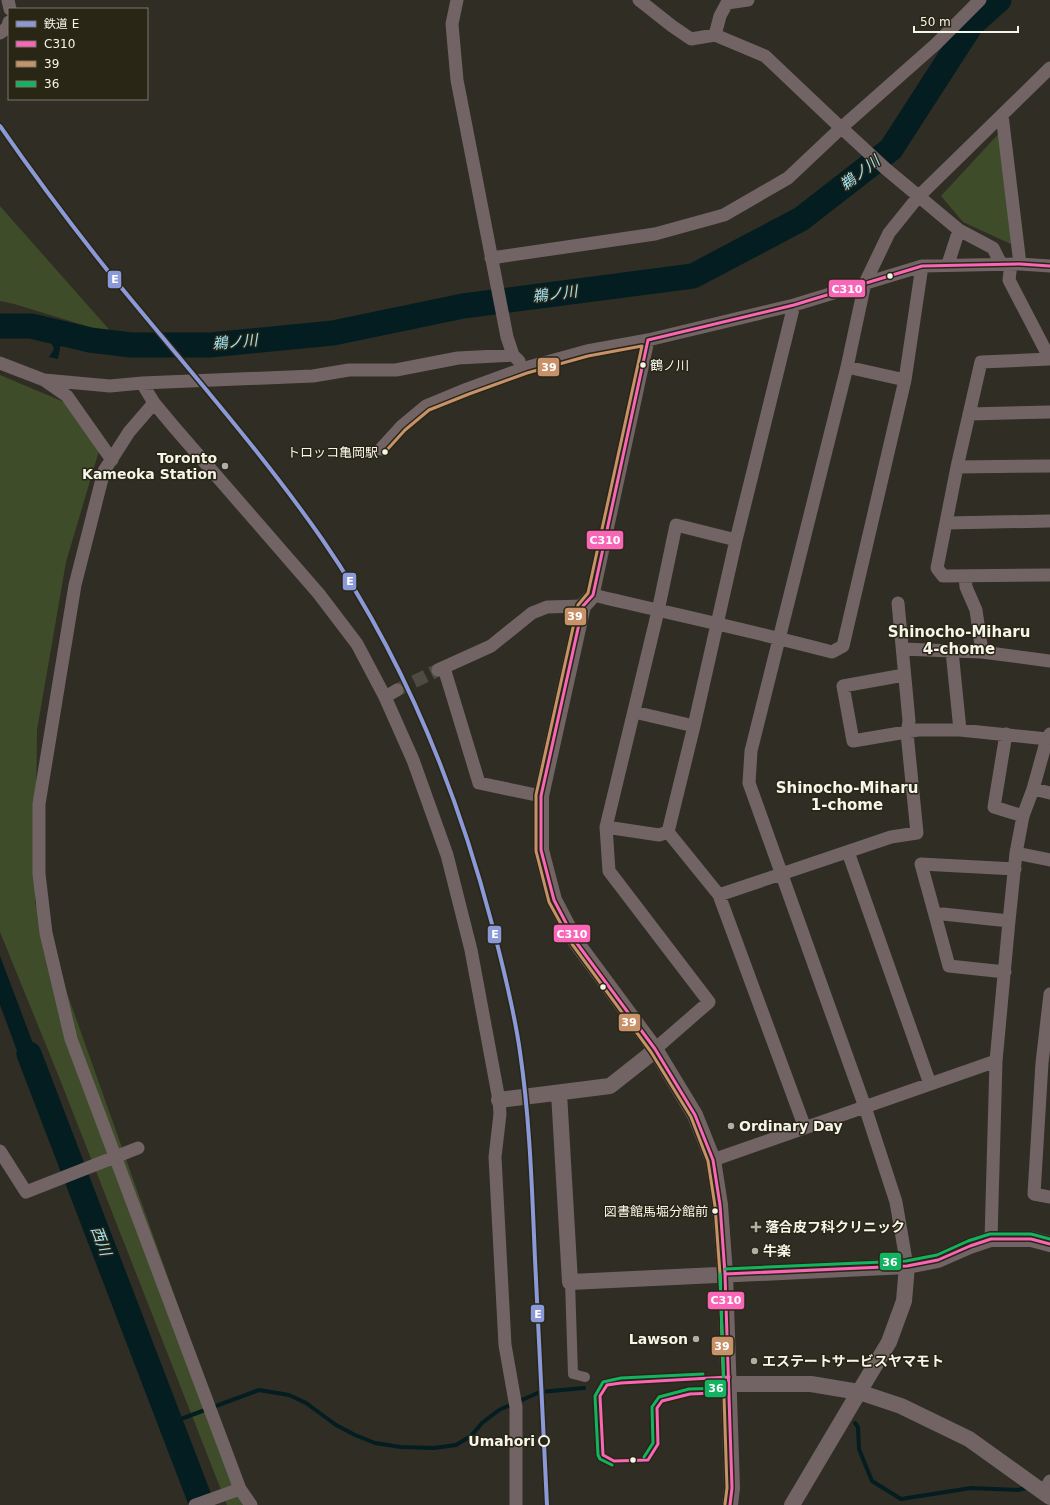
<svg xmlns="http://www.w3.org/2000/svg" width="1050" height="1505" font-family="'DejaVu Sans','Noto Sans JP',sans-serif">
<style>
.green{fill:#3f4c2a}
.water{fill:#041d21}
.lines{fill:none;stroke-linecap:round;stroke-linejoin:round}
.stream{stroke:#041d21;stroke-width:4}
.river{stroke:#041d21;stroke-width:25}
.minor-tunnel{stroke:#4d4b42;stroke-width:13;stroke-dasharray:13 6;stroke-linecap:butt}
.pedestrian{stroke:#726365;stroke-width:10}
.minor{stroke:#726365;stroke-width:13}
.tertiary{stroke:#726365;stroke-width:16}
.bus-1-casing{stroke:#292616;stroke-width:6}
.bus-2-casing{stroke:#292616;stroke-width:6}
.bus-3-casing{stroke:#292616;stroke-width:6}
.bus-1{stroke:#fa66b7;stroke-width:3}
.bus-2{stroke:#c7916a;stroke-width:3}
.bus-3{stroke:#13b361;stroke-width:3}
.rail-1-casing{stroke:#292616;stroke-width:7}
.rail-1{stroke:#8b99d8;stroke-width:4}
.bus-dot{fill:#f6f5ea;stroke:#292616;stroke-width:1.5}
.poi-dot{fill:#b0afa5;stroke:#292616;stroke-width:1.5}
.stop-dot{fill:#292616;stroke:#f6f5ea;stroke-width:2}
.labels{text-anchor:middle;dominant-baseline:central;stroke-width:3;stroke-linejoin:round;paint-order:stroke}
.bus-label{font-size:13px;fill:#f6f5ea;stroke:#292616;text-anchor:end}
.poi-label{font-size:14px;font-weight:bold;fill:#f6f5ea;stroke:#292616;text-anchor:start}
.stop-label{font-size:14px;font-weight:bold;fill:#f6f5ea;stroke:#292616;text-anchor:end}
.water-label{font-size:15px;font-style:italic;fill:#a2e8f8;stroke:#292616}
.neighbourhood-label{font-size:15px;font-weight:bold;fill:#f6f5ea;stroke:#292616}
.line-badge{stroke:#292616;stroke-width:1.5}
.badge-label{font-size:11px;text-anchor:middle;font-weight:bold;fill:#fff}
</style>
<rect width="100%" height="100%" fill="#2f2d24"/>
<path class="green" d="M1003 129 1013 245 963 222 941 196Z
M0 206 113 334 14 304 0 301Z
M0 375 64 402 101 444 66 562 37 730 35 903 249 1505H227L59 1077 0 932Z"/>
<path class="water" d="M65 321 58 359 49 357 54 349 49 336 30 328H0V324L30 322 42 325Z
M0 956 48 1083 32 1091 0 1005Z"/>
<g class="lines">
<path class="stream" d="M170 1423 259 1390 289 1395 306 1403 336 1425 355 1435 375 1443 401 1447 434 1448 456 1445 471 1436 482 1423 499 1410 540 1392 584 1388
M855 1423 858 1427 859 1449 872 1481 901 1499 971 1488 1018 1490 1029 1487"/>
<path class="river" d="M0 326H31L90 340 131 345H210L333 333 463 306 693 276 801 219 891 149 971 25 999 0
M29 1054 202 1505"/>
<path class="minor-tunnel" d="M397 690 438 670"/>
<path class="pedestrian" d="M570 1282 573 1374 585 1377"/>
<path class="minor" d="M8 0 10 9
M457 0 452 24 457 80 507 337 513 355 519 361
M639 0 672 26 691 39 715 35 765 56 841 128 847 133 886 169 959 230 993 248 1001 264
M0 33 7 28 9 22
M715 35 720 16 727 3 748 0
M1002 115 1020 264
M491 258 655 234 724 215 788 178 841 128 936 44 980 0
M948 264 959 230
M1011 264 1009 280 1050 359
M794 305 736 540 694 726 668 832 719 895 805 1128
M648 340 593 595C673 614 753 631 832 652L843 646 905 380 922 266
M1050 359 981 362 957 467 937 568 943 576 1050 575
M0 363 44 380 67 396 112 460
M847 367 905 380
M44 380 110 386 142 383 313 376 349 370H396L458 358 513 355
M142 383 154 403 174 427 319 594 357 644 385 697 413 760 447 855 471 950 499 1100 500 1114 495 1157 505 1345 516 1407V1505
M154 403 129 432 104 471 75 585 39 804V874L46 933 71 1039 240 1489
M969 414 1050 412
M381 449 402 426 426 406 467 389 525 368 587 351 648 340 794 305 922 266 1020 264 1050 266
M957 467 1050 466
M946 523 1050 521
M965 576 966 587 976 610 982 652
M903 649 952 651 960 730 1047 739
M952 651 982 652 1050 661
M444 668 479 783 541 796
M438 670 491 646 532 613 547 607 583 606
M904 675 843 686 853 741 918 730H960
M385 697 397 690
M634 712 694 726
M1006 734 994 807 1023 816
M1033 789 1050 793
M606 827 659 835 668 832
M848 852 930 1084
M1016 853 1050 860
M719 895 891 837 917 833 907 733 909 721 898 603
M935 915 943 914 1009 921
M1005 972 949 966 921 864 1015 869
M1050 994 1042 1063 1034 1194 1050 1197
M655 1049 709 1002 609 871 606 827 658 611 676 525 736 540
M0 1151 26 1192 138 1148
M713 1160 996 1061
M991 1239 996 1061 1009 921 1016 853 1023 816 1033 789 1047 739 1050 734
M907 1266 896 1202 865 1107 749 783 751 751 847 367 865 283 889 233 918 197 1050 68
M1043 1492 1050 1481
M195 1505 240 1489 251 1505"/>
<path class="tertiary" d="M593 595 583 606 541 796V850L554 900 576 942 655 1049 695 1115 713 1160 720 1205 725 1274 732 1488 730 1505
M559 1093 570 1282 907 1266 938 1260 970 1246 991 1239H1031L1050 1244
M499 1100 610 1086 648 1056 655 1049
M729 1384H811L859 1392 889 1342 904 1301 907 1266
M792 1505 859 1392 901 1406 969 1439 1050 1497"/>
<defs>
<path id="bus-1" d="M648 340 593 595 583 606 541 796V850L554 900 576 942 655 1049 695 1115 713 1160 720 1205 725 1274 732 1488 730 1505
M648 340 794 305 922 266 1020 264 1050 266
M725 1274 907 1266 938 1260 970 1246 991 1239H1031L1050 1244
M648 1460 614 1461 603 1455 600 1396 607 1385 621 1383 729 1377
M648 1460 658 1444 657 1408 662 1401 690 1394 715 1393"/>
<path id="bus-2" d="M385 452 405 430 429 410 469 394 527 373 588 356 642 346 588 593 578 605 536 795V851L549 902 572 944 651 1052 691 1117 708 1161 715 1206 720 1274 727 1488 725 1504"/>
<path id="bus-3" d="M725 1269 906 1261 937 1255 968 1241 990 1234H1031L1050 1239
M644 1457 653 1443 652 1407 659 1397 689 1389 724 1388 720 1274
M612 1465 600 1459 598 1455 595 1396 603 1382 621 1378 703 1374"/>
</defs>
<use href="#bus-1" class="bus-1-casing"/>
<use href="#bus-2" class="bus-2-casing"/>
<use href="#bus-3" class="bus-3-casing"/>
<use href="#bus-1" class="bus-1"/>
<use href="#bus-2" class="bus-2"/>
<use href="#bus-3" class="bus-3"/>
<defs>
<path id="rail-1" d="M0 126C38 181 78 234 120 286 188 369 260 450 322 539 402 655 456 787 492 924 503 966 514 1009 520 1052 530 1120 532 1190 535 1259 539 1341 543 1423 547 1505"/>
</defs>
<use href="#rail-1" class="rail-1-casing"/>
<use href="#rail-1" class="rail-1"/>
</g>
<g class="bus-dot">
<circle cx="890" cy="276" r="3.5"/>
<circle cx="643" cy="365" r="3.5"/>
<circle cx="385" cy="452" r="3.5"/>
<circle cx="603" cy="987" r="3.5"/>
<circle cx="715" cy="1211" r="3.5"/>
<circle cx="633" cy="1460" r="3.5"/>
</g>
<g class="poi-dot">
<circle cx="225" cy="466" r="4"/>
<circle cx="731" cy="1126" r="4"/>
<path d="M754 1221h4v4h4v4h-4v4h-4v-4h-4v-4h4z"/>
<circle cx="755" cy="1251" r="4"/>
<circle cx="696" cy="1339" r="4"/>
<circle cx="754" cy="1361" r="4"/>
</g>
<circle class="stop-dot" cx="544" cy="1441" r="5"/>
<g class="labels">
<g class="bus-label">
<text x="650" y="365" text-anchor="start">鶴ノ川</text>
<text x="378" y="452">トロッコ亀岡駅</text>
<text x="708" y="1211">図書館馬堀分館前</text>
</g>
<g class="poi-label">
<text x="217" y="458" text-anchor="end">Toronto<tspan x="217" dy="16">Kameoka Station</tspan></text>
<text x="739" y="1126">Ordinary Day</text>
<text x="765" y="1227">落合皮フ科クリニック</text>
<text x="763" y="1251">牛楽</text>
<text x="688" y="1339" text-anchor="end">Lawson</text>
<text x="762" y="1361">エステートサービスヤマモト</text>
</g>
<g class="stop-label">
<text x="535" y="1441">Umahori</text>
</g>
<g class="water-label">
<text transform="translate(860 173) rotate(-38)">鵜ノ川</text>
<text transform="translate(555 294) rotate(-7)">鵜ノ川</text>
<text transform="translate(235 342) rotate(-5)">鵜ノ川</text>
<text transform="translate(101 1241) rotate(69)">西川</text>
</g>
<g class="neighbourhood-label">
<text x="959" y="632">Shinocho-Miharu<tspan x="959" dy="17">4-chome</tspan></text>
<text x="847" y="788">Shinocho-Miharu<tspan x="847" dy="17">1-chome</tspan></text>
</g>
</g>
<g class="line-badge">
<rect x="107" y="270" width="15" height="19" rx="4" fill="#8b99d8"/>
<rect x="828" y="279" width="38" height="19" rx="4" fill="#fa66b7"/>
<rect x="537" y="357" width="23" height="20" rx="4" fill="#c7916a"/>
<rect x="586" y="530" width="38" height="20" rx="4" fill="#fa66b7"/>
<rect x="342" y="572" width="15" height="19" rx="4" fill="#8b99d8"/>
<rect x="564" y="607" width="23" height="19" rx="4" fill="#c7916a"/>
<rect x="553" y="924" width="38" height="19" rx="4" fill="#fa66b7"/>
<rect x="487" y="925" width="15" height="19" rx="4" fill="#8b99d8"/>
<rect x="618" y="1013" width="23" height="19" rx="4" fill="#c7916a"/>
<rect x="879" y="1252" width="23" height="19" rx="4" fill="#13b361"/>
<rect x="707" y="1291" width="38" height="19" rx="4" fill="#fa66b7"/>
<rect x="530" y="1304" width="15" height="19" rx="4" fill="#8b99d8"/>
<rect x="711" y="1336" width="23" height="20" rx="4" fill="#c7916a"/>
<rect x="704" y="1379" width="23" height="19" rx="4" fill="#13b361"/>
</g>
<g class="badge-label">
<text x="115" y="283">E</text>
<text x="847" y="293">C310</text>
<text x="549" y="371">39</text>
<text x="605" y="544">C310</text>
<text x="350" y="585">E</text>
<text x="575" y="620">39</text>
<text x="572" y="938">C310</text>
<text x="495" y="938">E</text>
<text x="629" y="1026">39</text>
<text x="890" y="1266">36</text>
<text x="726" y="1304">C310</text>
<text x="538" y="1318">E</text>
<text x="722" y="1350">39</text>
<text x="716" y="1392">36</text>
</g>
<rect x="8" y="8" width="140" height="92" fill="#292616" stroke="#7b796b"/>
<rect x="16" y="21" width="20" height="6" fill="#8b99d8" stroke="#7b796b"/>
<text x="44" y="28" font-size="12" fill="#f6f5ea">鉄道 E</text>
<rect x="16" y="41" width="20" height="6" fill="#fa66b7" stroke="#7b796b"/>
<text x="44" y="48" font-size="12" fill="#f6f5ea">C310</text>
<rect x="16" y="61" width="20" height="6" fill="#c7916a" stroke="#7b796b"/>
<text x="44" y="68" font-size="12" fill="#f6f5ea">39</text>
<rect x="16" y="81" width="20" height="6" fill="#13b361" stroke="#7b796b"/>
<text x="44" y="88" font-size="12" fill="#f6f5ea">36</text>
<path d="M914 26v6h104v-6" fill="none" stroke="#f6f5ea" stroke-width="2"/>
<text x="920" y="26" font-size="12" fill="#f6f5ea" stroke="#292616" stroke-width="3" paint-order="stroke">50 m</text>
</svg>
